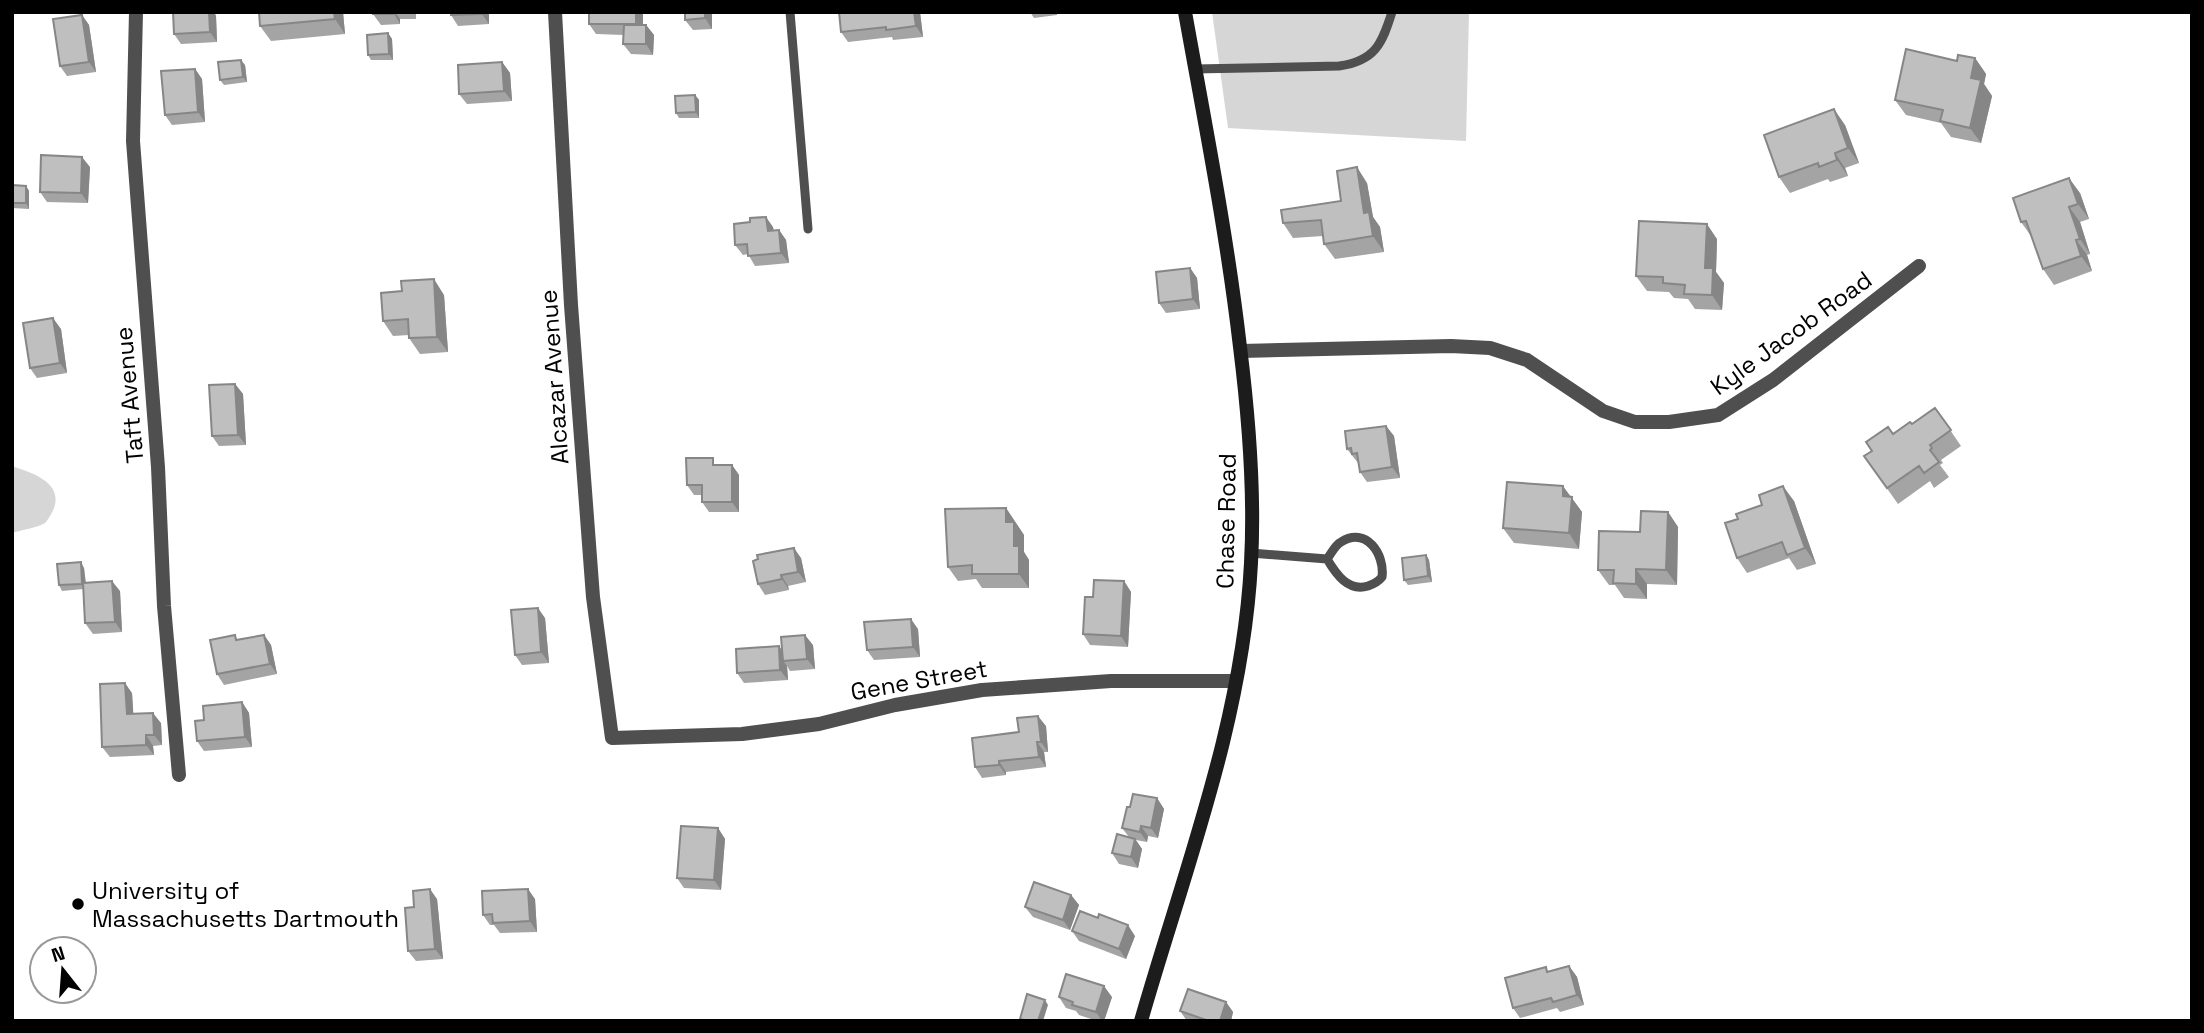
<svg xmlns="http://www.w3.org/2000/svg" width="2204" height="1033" font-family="'Space Grotesk',sans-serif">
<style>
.green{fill:#d6d6d6}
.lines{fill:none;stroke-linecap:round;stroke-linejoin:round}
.lane{stroke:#4f4f4f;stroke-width:9}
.street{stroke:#4f4f4f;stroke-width:14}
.secondary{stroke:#1c1c1c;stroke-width:14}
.wall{fill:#a4a4a4}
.shaded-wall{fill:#868686}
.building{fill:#bfbfbf;stroke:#868686;stroke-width:2}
.poi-dot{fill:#000;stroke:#fff;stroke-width:2.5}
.labels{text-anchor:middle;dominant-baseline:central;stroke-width:5;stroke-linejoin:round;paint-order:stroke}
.street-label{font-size:24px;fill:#000;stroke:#fff}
.poi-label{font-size:24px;fill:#000;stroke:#fff;text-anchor:start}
</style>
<rect width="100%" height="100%" fill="#fff"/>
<path class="green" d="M1212 12H1469L1466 141 1228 128Z
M12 466C32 473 63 482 54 508 52 513 48 520 45 523 37 528 21 530 12 533Z"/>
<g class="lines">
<path class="lane" d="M790 12 808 229
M1195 69 1339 66C1375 61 1382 44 1392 12
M1251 553 1327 559C1336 574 1348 592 1368 586 1374 584 1378 582 1382 577 1385 554 1366 526 1341 542 1335 545 1331 554 1327 559"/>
<path class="street" d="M136 12 133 141 158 467 164 606 179 775
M555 12 571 305 593 597 612 738 742 734 819 724 895 705 982 690 1111 681H1235
M1241 351 1451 346 1490 348 1527 360 1603 411 1635 422H1669L1718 415 1773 380 1919 266"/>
<path class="secondary" d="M1141 1021C1184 871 1243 721 1251 563 1255 491 1249 419 1240 347 1227 234 1205 124 1185 12"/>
</g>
<path class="wall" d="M173 12H214L216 16 217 42 181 44 174 34Z
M259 12H343L345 34 271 41 260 26Z
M373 12H416V19H400V24L381 25 373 14Z
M451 12H489V24L458 26 451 15Z
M589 12H643V25H646L654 35 653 55 631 54 623 44 624 35 596 34 589 24Z
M685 12H715L712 13V29L693 30 685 20Z
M839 12H920L923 37 893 40 892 37 848 42 841 32Z
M1030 12H1057V15L1034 18Z
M82 15 89 25 96 72 67 76 60 66Z
M388 33 392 39 393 60H371L368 55Z
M1975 58 1986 74 1984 84 1992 96 1981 143 1951 137 1941 123 1906 115 1895 100 1957 61Z
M502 62 510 73 512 101 467 104 459 94Z
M245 65 247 82 224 85 220 80Z
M195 69 202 79 205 122 172 125 165 115Z
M695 95 699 100V118H679L676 113Z
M1845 125 1859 163 1845 168 1848 176 1830 182 1828 179 1790 193 1779 177Z
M90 167 88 203 47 202 40 192Z
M1367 183 1373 217 1380 227 1384 252 1335 259 1324 244 1323 236 1293 238 1283 223 1341 201Z
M12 185 26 186 29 191V209L12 208Z
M2080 193 2089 219 2080 222 2090 254 2087 255 2092 271 2054 285 2043 269 2031 236 2021 222Z
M773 227 774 231 779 230 786 240 789 263 755 266 748 254 743 255 735 245Z
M1717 239 1716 272 1724 283 1722 310 1695 309 1688 299 1674 298 1669 292 1647 291 1636 276Z
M1190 268 1197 278 1200 309 1166 313 1159 303Z
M444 295 448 352 420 354 409 338V335L393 336 383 321Z
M61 329 67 373 37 378 30 368Z
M235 384 243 394 246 445 219 446 212 436Z
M1935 408 1961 446 1941 460 1943 463 1940 465 1949 477 1934 488 1930 481 1898 504 1864 456 1893 434 1912 424Z
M1386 426 1394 436 1400 478 1367 482 1360 472 1358 463 1347 449Z
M732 465 739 475V512H709L702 502V495H694L687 485Z
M1571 497 1582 512 1579 549 1514 543 1503 528Z
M1794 501 1816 564 1797 570 1789 558 1747 573 1737 558Z
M1006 508 1024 535V552L1029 560V588H982L976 579 958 581 948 567Z
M1668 512 1678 527 1677 585 1647 584V599L1624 598 1615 585H1609L1598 570 1640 532Z
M1426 555 1429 560 1432 582 1408 585 1404 580Z
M801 558 806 582 788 586 789 590 765 595 758 584Z
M84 568 86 583 120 591 122 632 93 634 85 623 83 589 62 591 59 585Z
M1124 581 1131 592 1128 647 1090 645 1083 634 1093 597Z
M545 618 549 663 522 665 515 655Z
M918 629 920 657 874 660 867 650Z
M264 635 271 645 277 674 224 685 217 674 238 640Z
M813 645 815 669 790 671 787 666 788 680 744 683 737 673 782 651Z
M132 693 133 713 161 723 162 745 153 746 154 755 110 757 102 747Z
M242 702 249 713 252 747 204 751 197 741 204 720Z
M1046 726 1048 752H1044L1046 767 1006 772V775L982 778 975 767 1019 732Z
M1157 798 1164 809 1158 838 1148 836 1147 842 1136 840 1142 849 1138 868 1119 864 1112 853 1129 837 1122 828 1130 807Z
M718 828 725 839 721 890 684 888 677 878Z
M1071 895 1079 905 1070 930 1033 917 1025 907Z
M437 899 443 959 416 961 408 951 414 907Z
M535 899 537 932 500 933 494 925H490L483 915Z
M1072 931 1135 936 1126 959 1079 941Z
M1569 966 1577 977 1584 1005 1560 1012 1557 1008 1520 1018 1513 1008 1549 972Z
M1059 997H1112L1104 1021H1097L1079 1015 1076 1011 1066 1008Z
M1226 1002 1233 1012 1231 1021H1187L1180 1011Z"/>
<path class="shaded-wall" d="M209 12H214L216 16 217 42 210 32Z
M334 12H343L345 34 335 19Z
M393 12H395L400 19V24Z
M482 12H489V24L482 14Z
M636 12H643V35L636 24Z
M705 12 712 13V29L705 18Z
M914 12H920L923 37 916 26Z
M82 15 89 25 96 72 89 62Z
M646 25 654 35 653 55 646 44Z
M388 33 392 39 393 60 389 54Z
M1975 58 1986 74 1984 84 1992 96 1981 143 1970 128 1971 78Z
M241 60 245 65 247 82 243 77Z
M502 62 510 73 512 101 504 91Z
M195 69 202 79 205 122 198 112Z
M695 95 699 100V118L696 112Z
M1834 109 1845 125 1859 163 1848 148Z
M1835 153 1845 168 1848 176 1837 160Z
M82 157 90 167 88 203 81 193Z
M1357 167 1367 183 1373 217 1380 227 1384 252 1373 236 1364 213Z
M2069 178 2080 193 2089 219 2078 204Z
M26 186 29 191V209L26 203Z
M2069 207 2080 222 2090 254 2080 239Z
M766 217 773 227 775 242 768 231Z
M1707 224 1717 239 1716 272 1724 283 1722 310 1712 295 1705 268Z
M779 230 786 240 789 263 781 253Z
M2076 240 2087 255 2092 271 2081 256Z
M1190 268 1197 278 1200 309 1193 299Z
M434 279 444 295 448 352 437 337Z
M53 318 61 329 67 373 60 363Z
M235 384 243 394 246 445 238 435Z
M1386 426 1394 436 1400 478 1392 467Z
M732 465 739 475V512L732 502Z
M1563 486 1582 512 1579 549 1569 533 1563 496Z
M1783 486 1794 501 1816 564 1805 548Z
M1006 508 1024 535V552L1029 560V588L1019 574 1014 546 1006 522Z
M1668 512 1678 527 1677 585 1666 570Z
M794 548 801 558 806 582 798 572Z
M1426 555 1429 560 1432 582 1428 576Z
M81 562 84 568 86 589 82 584Z
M1636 569 1647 584V599L1636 584Z
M781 575 788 586 789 590 782 579Z
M112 581 120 591 122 632 115 622Z
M1124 581 1131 592 1128 647 1121 636Z
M538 608 545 618 549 663 541 652Z
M911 619 918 629 920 657 913 647Z
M264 635 271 645 277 674 270 664Z
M805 635 813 645 815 669 807 659Z
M779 646 786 656 783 661 787 666 788 680 780 670Z
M125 683 132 693 134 724 127 714Z
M242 702 249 713 252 747 245 737Z
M153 713 161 723 162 745 154 735Z
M1038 716 1046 726 1048 752 1041 742Z
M146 735 153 746 154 755 146 745Z
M1037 742 1044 752 1046 767 1039 757Z
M999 761 1006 772V775L999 765Z
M1157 798 1164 809 1158 838 1151 828Z
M1141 826 1148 836 1147 842 1140 832Z
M718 828 725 839 721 890 714 880Z
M1135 839 1142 849 1138 868 1131 857Z
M430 889 437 899 443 959 435 949Z
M528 889 535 899 537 932 530 921Z
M1071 895 1079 905 1070 930 1063 920Z
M1128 925 1135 936 1126 959 1119 949Z
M1569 966 1577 977 1584 1005 1577 995Z
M1104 986 1112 997 1104 1021H1102L1096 1012Z
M1045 1000 1048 1005 1043 1021H1038Z
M1226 1002 1233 1012 1231 1021H1220Z"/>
<path class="building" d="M173 12H209L210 32 174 34Z
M259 12H334L335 19 260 26Z
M373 12H393V14H373Z
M451 12H482V14L451 15Z
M589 12H636V24H589Z
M685 12H705V18L685 20Z
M839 12H914L916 26 886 30V27L841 32Z
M82 15 89 62 60 66 53 19Z
M624 25H646V44H623Z
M388 33 389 54 368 55 367 35Z
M1906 49 1957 61 1958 55 1975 58 1971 78 1981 80 1970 128 1940 121 1943 110 1895 100Z
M241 60 243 77 220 80 218 62Z
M502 62 504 91 459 94 458 65Z
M195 69 198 112 165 115 161 71Z
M695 95 696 112 676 113 675 96Z
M1834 109 1848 148 1835 153 1837 160 1819 167 1818 163 1779 177 1764 135Z
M41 155 82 157 81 193 40 192Z
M1357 167 1364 213 1369 212 1373 236 1324 244 1321 220 1283 223 1281 210 1341 201 1337 171Z
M2069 178 2078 204 2069 207 2080 239 2076 240 2081 256 2043 269 2026 221 2021 222 2013 198Z
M12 185 26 186V203H12Z
M766 217 768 231 779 230 781 253 748 256 747 244 735 245 734 224 750 222V218Z
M1639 221 1707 224 1705 268H1713L1712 295 1684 294 1685 285 1663 283V277L1636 276Z
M1190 268 1193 299 1159 303 1156 272Z
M434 279 437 337 409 338 408 319 383 321 381 293 402 291 401 281Z
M53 318 60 363 30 368 23 323Z
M235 384 238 435 212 436 209 385Z
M1935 408 1951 430 1930 445 1932 448 1930 450 1939 462 1924 473 1919 466 1887 488 1864 456 1872 451 1866 442 1888 427 1893 434 1910 422 1912 424Z
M1386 426 1392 467 1360 472 1357 453 1352 454 1351 448 1347 449 1345 431Z
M686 458H713V465H732V502H702V485H687Z
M1507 482 1563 486V496L1572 497 1569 533 1503 528Z
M1783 486 1805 548 1787 555 1782 542 1737 558 1725 523 1738 519 1736 514 1762 505 1759 495Z
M1006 508V522H1014V546H1019V574H972V565L948 567 945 509Z
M1641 511 1668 512 1666 570 1636 569V584L1613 583 1614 570H1598L1599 531 1640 532Z
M794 548 798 572 781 575 782 579 758 584 753 561 758 559 757 555Z
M1426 555 1428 576 1404 580 1402 558Z
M81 562 82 584 59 585 57 564Z
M1094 580 1124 581 1121 636 1083 634 1085 597H1093Z
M112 581 115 622 85 623 83 583Z
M538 608 541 652 515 655 511 610Z
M911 619 913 647 867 650 864 622Z
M235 635 236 640 264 635 270 664 217 674 210 640Z
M805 635 807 659 783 661 781 637Z
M779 646 780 670 737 673 736 649Z
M125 683 127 714 153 713 154 735H146V745L102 747 100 684Z
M242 702 245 737 197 741 195 721 204 720 203 706Z
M1038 716 1041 742H1037L1039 757 999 761V765L975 767 972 738 1019 732 1017 718Z
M1133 794 1157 798 1151 828 1141 826 1140 832 1122 828 1127 807H1130Z
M681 826 718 828 714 880 677 878Z
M1117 834 1135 839 1131 857 1112 853Z
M1034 882 1071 895 1063 920 1025 907Z
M430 889 435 949 408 951 405 908 414 907 413 891Z
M528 889 530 921 493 923 492 914 483 915 482 891Z
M1080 911 1098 918 1099 914 1128 925 1119 949 1072 931Z
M1569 966 1577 995 1553 1002 1551 998 1513 1008 1505 978 1546 967 1547 972Z
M1066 974 1104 986 1096 1012 1072 1005 1073 1002 1059 997Z
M1188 989 1226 1002 1220 1021H1209L1180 1011Z
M1027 994 1045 1000 1038 1021H1027L1020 1019Z"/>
<circle class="poi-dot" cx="78" cy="904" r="7"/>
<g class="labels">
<g class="street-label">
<text transform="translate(1791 333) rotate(-36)">Kyle Jacob Road</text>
<text transform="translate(554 377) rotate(-94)">Alcazar Avenue</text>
<text transform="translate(129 395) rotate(-95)">Taft Avenue</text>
<text transform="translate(1226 521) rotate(-89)">Chase Road</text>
<text transform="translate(919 680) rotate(-10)">Gene Street</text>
</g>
<g class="poi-label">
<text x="92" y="890">University of<tspan x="92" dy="28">Massachusetts Dartmouth</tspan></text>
</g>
</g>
<rect width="2204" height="1033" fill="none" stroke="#000000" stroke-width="28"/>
<g transform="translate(63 970) rotate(343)"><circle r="33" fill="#ffffff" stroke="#999999" stroke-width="2"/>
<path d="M0-5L12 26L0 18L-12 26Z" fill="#000000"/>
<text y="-10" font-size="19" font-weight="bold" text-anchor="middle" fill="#000000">N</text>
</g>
</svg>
